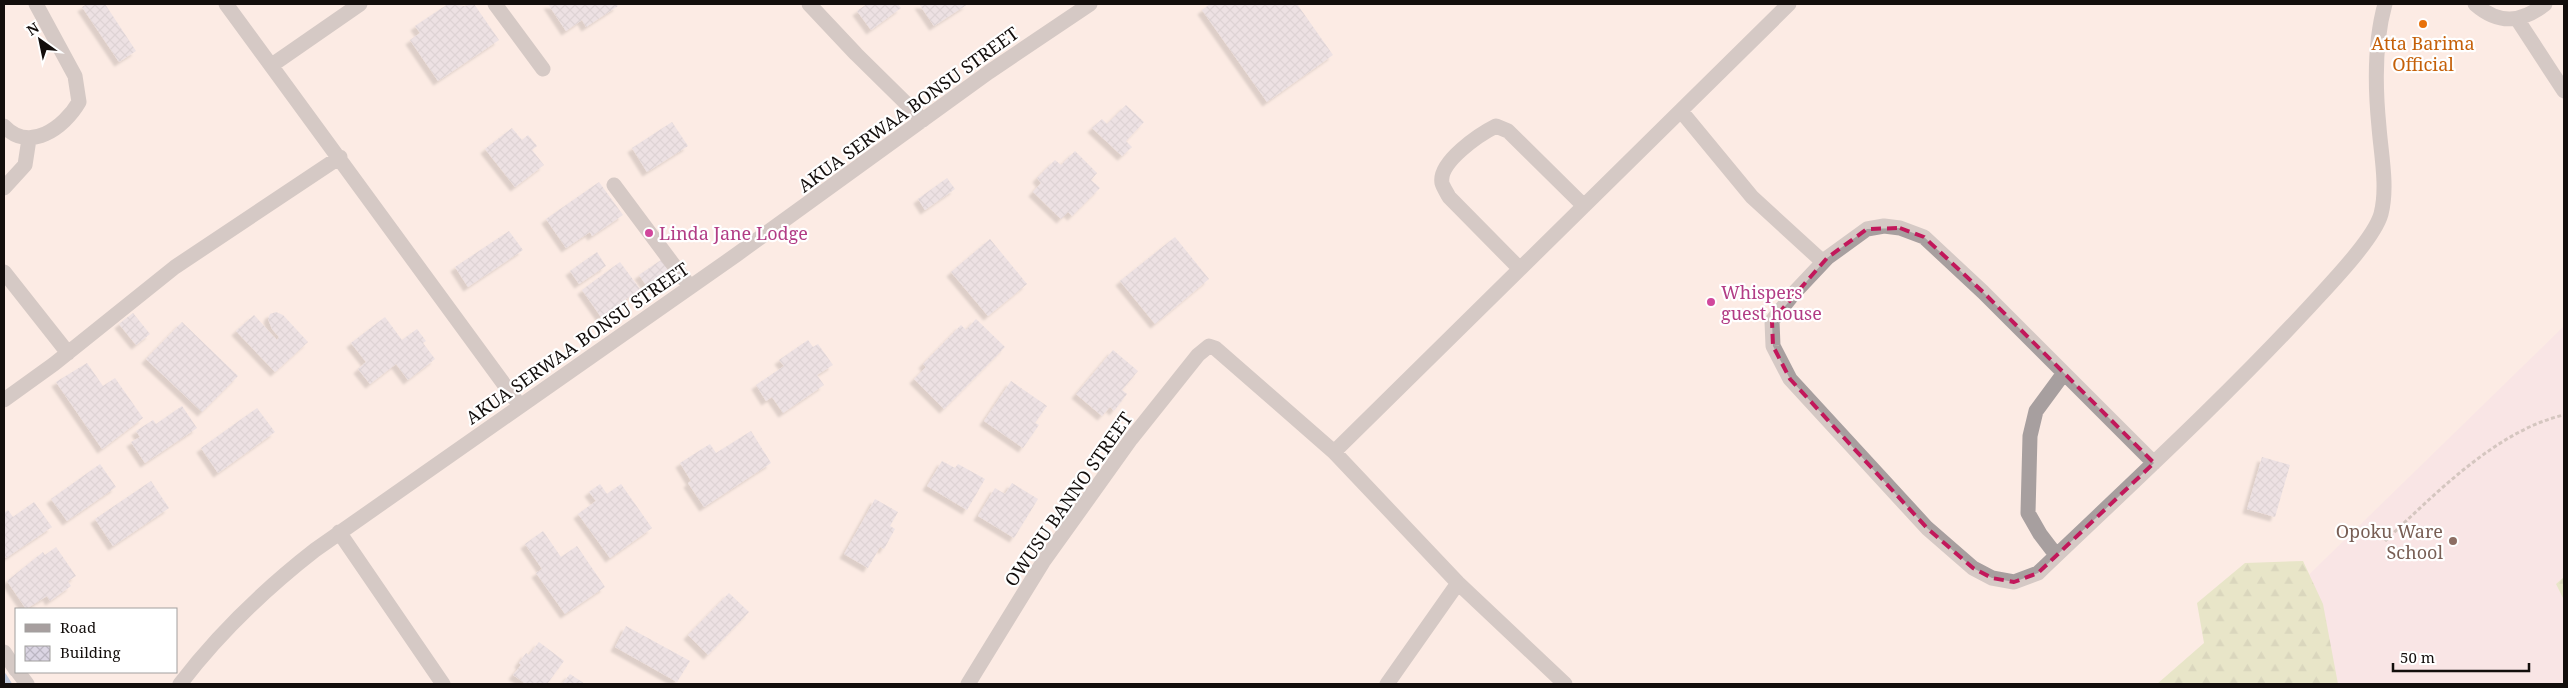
<svg xmlns="http://www.w3.org/2000/svg" width="2568" height="688" font-family="'Noto Serif',serif">
<style>
.education{fill:#f7dee7}
.forest{fill:url(#forest-firs)}
.lines{fill:none;stroke-linecap:round;stroke-linejoin:round}
.stream{stroke:#77a0d3;stroke-width:5.5}
.building{fill:url(#building-cross-hatch);filter:url(#shadow)}
.path{stroke:#a69a94;stroke-width:3;stroke-dasharray:4 2.5;stroke-linecap:butt}
.minor{stroke:#a79f9f;stroke-width:15}
.marked{fill:none;stroke:#c2185b;stroke-width:4;stroke-dasharray:10 6;stroke-linejoin:round}
.food-dot{fill:#e8710a;stroke:#fff;stroke-width:2}
.hotel-dot{fill:#d1479c;stroke:#fff;stroke-width:2}
.education-dot{fill:#8d6e63;stroke:#fff;stroke-width:2}
.labels{text-anchor:middle;dominant-baseline:central;stroke-width:4.5;stroke-linejoin:round;paint-order:stroke}
.food-label{font-size:18px;fill:#c56008;stroke:#fff}
.street-label{font-size:18px;fill:#130e0c;stroke:#fff}
.hotel-label{font-size:18px;fill:#b23c85;stroke:#fff;text-anchor:start}
.education-label{font-size:18px;fill:#785e54;stroke:#fff;text-anchor:end}
</style>
<defs>
<pattern id="forest-firs" width="22" height="20" patternUnits="userSpaceOnUse" patternTransform="scale(1.25)"><rect width="22" height="20" fill="#d0dea7"/><path d="M5 1l3.5 6h-7zM16 11l3.5 6h-7z" fill="#b2bd8f"/></pattern>
<pattern id="building-cross-hatch" width="8" height="8" patternUnits="userSpaceOnUse" patternTransform="scale(1.25)"><rect width="8" height="8" fill="#dbd5e3"/><path d="M0 0l8 8M0 8l8-8" fill="none" stroke="#bbb6c2"/></pattern>
<filter id="shadow"><feDropShadow dx="-4.5" dy="4.5" stdDeviation="1" flood-color="#0004"/></filter>
</defs>
<rect width="100%" height="100%" fill="#fcebe4"/>
<path class="education" d="M2564 326V684H2189L2288 595Z"/>
<path class="forest" d="M2303 561 2323 604 2338 684H2157L2204 643 2197 603 2245 563Z
M2564 577V600L2556 584Z"/>
<g class="lines">
<path class="stream" d="M4 676 9 684"/>
</g>
<path class="building" d="M87 4H105L136 51 119 62 82 7Z
M448 4 464 6 474 4 499 40 438 81 410 40 420 33 415 26Z
M548 4H616L618 6 586 27 582 20 566 31Z
M867 4H898L901 8 871 30 857 11Z
M919 4H968L934 26Z
M1210 4H1297L1333 55 1267 102 1202 10Z
M1126 105 1144 122 1126 141 1132 147 1122 156 1092 128 1102 119 1107 124Z
M672 122 688 146 647 172 632 148Z
M512 128 522 140 528 135 537 146 532 150 544 165 515 187 485 149Z
M1075 151 1097 173 1091 180 1100 188 1072 216 1068 212 1061 219 1033 192 1041 183 1037 178 1055 160 1061 165Z
M947 178 955 189 925 210 918 199Z
M599 182 623 215 592 236 590 232 566 248 546 219Z
M509 231 523 250 468 287 455 267Z
M1175 237 1209 279 1155 324 1120 281Z
M990 239 1027 284 988 316 951 272Z
M597 252 606 266 579 284 570 271Z
M664 258 672 270 648 288 639 275Z
M620 262 640 289 601 317 582 290Z
M276 312 283 315 308 342 275 372 236 331 254 315 277 340 279 337 272 329 268 319 270 314Z
M133 313 150 334 136 345 119 324Z
M385 317 402 340 417 329 426 341 423 343 435 359 408 380 396 364 370 384 358 369 366 362 351 343Z
M976 319 1005 347 944 409 914 379 926 367 923 364 961 325 966 330Z
M182 322 238 376 202 412 146 359Z
M808 340 813 347 818 344 833 365 817 375 824 385 783 413 772 397 766 401 756 385 784 366 779 360Z
M1113 350 1138 371 1122 390 1127 394 1114 411 1110 407 1102 416 1076 394Z
M87 363 103 386 115 378 143 418 102 449 56 382Z
M1011 381 1047 406 1035 423 1039 425 1023 448 984 421Z
M182 406 197 428 145 463 131 442 140 437 136 431 153 420 156 424Z
M257 408 275 432 218 473 201 448Z
M751 431 771 463 704 507 688 483 691 481 680 463 710 444 716 453Z
M2262 457 2290 465 2275 517 2247 509Z
M942 461 955 468 958 464 985 479 967 510 927 486Z
M100 464 116 487 67 521 51 499Z
M151 481 169 508 113 546 95 519Z
M1012 483 1038 499 1014 538 978 516 995 488 1005 494Z
M600 484 607 494 621 484 652 528 610 558 578 514 596 501 589 492Z
M875 499 898 512 890 526 895 529 884 549 880 547 868 568 844 554Z
M34 502 52 527 6 558 4 555V513L8 510 13 517Z
M543 531 561 557 577 546 605 587 565 614 536 573 542 569 525 544Z
M56 547 76 576 68 581 71 586 50 601 47 596 26 609 7 581 43 552 45 555Z
M729 593 749 612 708 655 688 635Z
M626 626 690 661 677 682 615 647Z
M539 642 564 661 547 684H526L513 675 521 665 519 663 526 653 529 655Z
M570 674 585 684H562Z"/>
<g class="lines">
<path class="path" d="M2385 541C2434 495 2497 430 2564 415"/>
<path class="minor" d="M226 4 520 406
M495 4 543 69
M809 4 856 54 923 120
M2475 4C2499 25 2521 23 2545 4
M2517 19 2564 91
M272 65 360 4
M1681 111 1752 197 1823 262
M4 126C29 153 64 128 79 102L75 76 36 4
M614 185 690 287
M4 188 25 165 29 139
M1520 269 1449 197C1447 193 1443 187 1442 183 1438 162 1480 134 1496 126L1508 131 1584 206
M4 272 68 353
M4 400 54 364 175 267 340 157
M1334 452 1789 4
M2154 463 1983 292 1924 237 1900 228 1884 226 1867 229 1827 258 1794 293 1772 321 1773 346 1790 379 1927 528 1973 568 1992 578 2014 582 2038 573C2130 485 2223 400 2310 306 2329 285 2374 239 2381 214 2388 187 2381 154 2379 127 2375 87 2374 43 2385 4
M339 532 443 684
M2056 555 2040 534 2028 513 2030 436 2036 411 2064 373
M4 652 16 670
M18 672 27 684
M180 684C219 633 265 589 315 550L736 255 989 72 1090 4
M968 684 1043 562 1131 439 1198 355 1209 346 1215 348 1334 452 1458 583 1565 684
M1387 684 1458 583"/>
</g>
<path d="M0 0H2568V688H0ZM1900 228 1924 237 1983 292 2154 463 2038 573 2014 582 1992 578 1973 568 1927 528 1790 379 1773 346 1772 321 1827 258 1867 229Z" fill="#fcebe4" fill-opacity=".55" fill-rule="evenodd"/>
<path class="marked" d="M1900 228 1924 237 1983 292 2154 463 2038 573 2014 582 1992 578 1973 568 1927 528 1790 379 1773 346 1772 321 1827 258 1867 229Z"/>
<circle class="food-dot" cx="2423" cy="24" r="5"/>
<g class="hotel-dot">
<circle cx="649" cy="233" r="5"/>
<circle cx="1711" cy="302" r="5"/>
</g>
<circle class="education-dot" cx="2453" cy="541" r="5"/>
<g class="labels">
<g class="food-label">
<text x="2423" y="43">Atta Barima<tspan x="2423" dy="21">Official</tspan></text>
</g>
<g class="street-label">
<text transform="translate(908 109) rotate(-36)">AKUA SERWAA BONSU STREET</text>
<text transform="translate(577 343) rotate(-35)">AKUA SERWAA BONSU STREET</text>
<text transform="translate(1068 499) rotate(-55)">OWUSU BANNO STREET</text>
</g>
<g class="hotel-label">
<text x="659" y="233">Linda Jane Lodge</text>
<text x="1721" y="292">Whispers<tspan x="1721" dy="21">guest house</tspan></text>
</g>
<g class="education-label">
<text x="2443" y="531">Opoku Ware<tspan x="2443" dy="21">School</tspan></text>
</g>
</g>
<rect width="2568" height="688" fill="none" stroke="#130e0c" stroke-width="10"/>
<rect x="15" y="608" width="162" height="65" fill="#ffffff" stroke="#a19f9e"/>
<rect x="25" y="624" width="25" height="8" fill="#a79f9f" stroke="#a19f9e"/>
<text x="60" y="633" font-size="15" fill="#130e0c">Road</text>
<rect x="25" y="646" width="25" height="15" fill="url(#building-cross-hatch)" stroke="#a19f9e"/>
<text x="60" y="658" font-size="15" fill="#130e0c">Building</text>
<g transform="translate(40 40) rotate(327)" stroke="#ffffff" stroke-width="4" paint-order="stroke">
<path d="M0-4L9 19L0 12L-9 19Z" fill="#130e0c"/>
<text y="-8" font-size="14" font-weight="bold" text-anchor="middle" fill="#130e0c">N</text>
</g>
<path d="M2393 663v8h136v-8" fill="none" stroke="#130e0c" stroke-width="2.5"/>
<text x="2400" y="663" font-size="15" fill="#130e0c" stroke="#ffffff" stroke-width="4" paint-order="stroke">50 m</text>
</svg>
